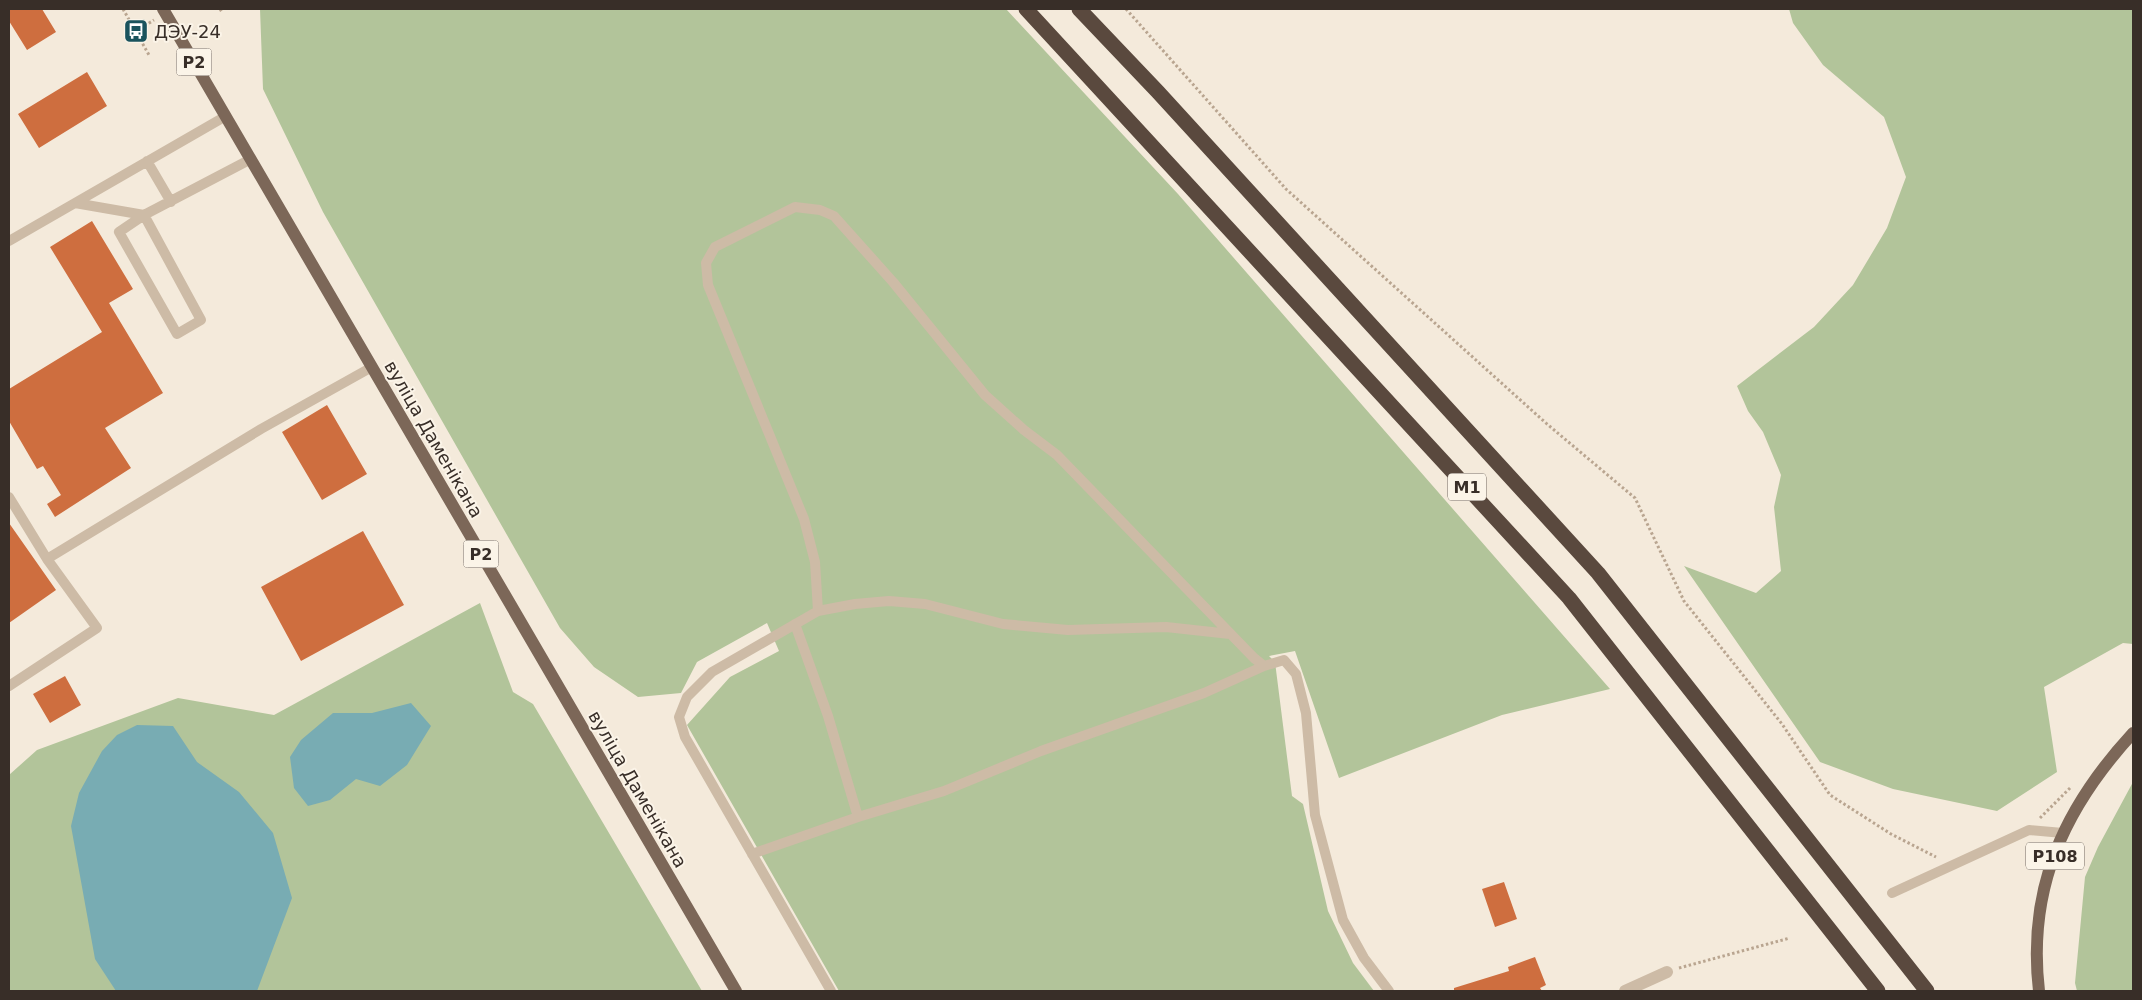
<svg xmlns="http://www.w3.org/2000/svg" width="2142" height="1000" font-family="'DejaVu Sans',sans-serif">
<style>
.green{fill:#b2c49a}
.water{fill:#78acb3}
.building{fill:#ce6e3f}
.lines{fill:none;stroke-linecap:round;stroke-linejoin:round}
.path{stroke:#b9a590;stroke-width:3;stroke-dasharray:2.5 2.5;stroke-linecap:butt}
.service{stroke:#cdbba6;stroke-width:10}
.minor{stroke:#cdbba6;stroke-width:12}
.primary{stroke:#7c6758;stroke-width:12}
.motorway{stroke:#5a493e;stroke-width:15}
.labels{text-anchor:middle;dominant-baseline:central;stroke-width:4;stroke-linejoin:round;paint-order:stroke}
.shield{fill:#fbf4e8;stroke:#726962;stroke-width:1}
.shield-label{font-size:16px;font-weight:bold;fill:#382e28}
.poi-label{font-size:18px;fill:#382e28;stroke:#fbf4e8;text-anchor:start}
.street-label{font-size:18px;fill:#382e28;stroke:#fbf4e8}
</style>
<rect width="100%" height="100%" fill="#f4eadb"/>
<path class="green" d="M260 9H1006L1178 194 1610 689 1502 715 1339 778 1295 651 1269 656 1275 662 1292 796 1303 804 1328 911 1353 963 1374 991H839L687 725 730 677 779 651 767 623 697 662 681 693 638 697 594 667 560 628 323 212 263 89Z
M1789 9H2133V644L2123 643 2044 687 2057 772 1997 811 1893 789 1820 762 1684 566 1756 593 1781 571 1774 507 1781 475 1763 432 1748 411 1737 386 1814 327 1853 285 1887 228 1906 177 1884 117 1823 65 1793 23Z
M480 603 513 692 533 704 702 991H9V775L37 750 178 698 274 715Z
M2133 782V991H2077L2075 983 2085 877 2098 847Z"/>
<path class="water" d="M411 703 431 726 407 765 380 786 356 779 330 800 308 806 294 788 290 757 301 740 333 713H372Z
M137 725 173 726 197 762 239 792 273 833 292 898 257 991H116L95 959 71 826 79 793 102 751 117 735Z"/>
<path class="building" d="M9 9H42L56 32 27 50 9 21Z
M87 72 107 106 39 148 18 114Z
M92 221 133 289 109 303 163 393 105 428 131 468 55 517 47 504 61 495 43 466 37 469 9 421V389L102 332 50 247Z
M327 405 367 474 322 500 282 432Z
M9 523 56 590 9 623Z
M363 531 404 605 301 661 261 587Z
M65 676 81 705 50 723 33 694Z
M1504 882 1517 919 1495 927 1482 889Z
M1535 957 1546 985 1540 988 1542 991H1454V988L1509 971 1508 967Z"/>
<g class="lines">
<path class="path" d="M123 9 149 55
M220 9 222 12
M1126 9 1286 189 1547 424 1635 498 1684 601 1782 724 1830 795 1891 834 1936 857
M136 31 154 20
M2040 818 2071 787
M1679 968 1790 938"/>
<path class="service" d="M147 161 171 202
M75 203 144 215
M144 215 119 232 177 334 201 320 144 215 251 159
M9 241 226 116
M9 497 47 559 261 429 372 367
M818 611 855 604 889 601 925 604 1003 624 1068 630 1166 627 1230 634
M9 686 97 628 47 559
M858 817 944 791 1041 751 1204 693 1264 666
M752 854 858 817 828 716 795 624
M1892 893 2029 830 2063 833
M831 991 685 737 679 717 687 697 712 672 818 611 815 562 804 519 708 285 706 263 715 247 795 207 820 210 834 216 893 282 985 395 1024 430 1057 455 1254 658 1264 666 1284 660 1296 674 1306 713 1315 815 1343 920 1364 958 1389 991"/>
<path class="minor" d="M1625 991 1667 972"/>
<path class="primary" d="M163 9 736 991
M2039 991C2027 888 2064 808 2133 733"/>
<path class="motorway" d="M1026 9 1569 598 1878 991
M1079 9 1158 92 1598 573 1927 991"/>
</g>
<defs>
<symbol id="bus-square" viewBox="-11 -11 22 22"><rect x="-9" y="-9" width="18" height="18" rx="4" fill="#1a535d" stroke="#fbf4e8"/><path d="M-5-6H5V4H4V6H2V4H-2V6H-4V4H-5ZM-3.5-4V0h7V-4ZM-3.5 1.2v1.5H-2V1.2ZM2 1.2v1.5H3.5V1.2Z" fill="#fff"/></symbol>
</defs>
<g fill-rule="evenodd">
<use href="#bus-square" x="122" y="17" width="28" height="28"/>
</g>
<g class="labels">
<g class="shield">
<rect x="176.5" y="48.5" width="35" height="27" rx="4"/>
<rect x="1448" y="473.5" width="38" height="27" rx="4"/>
<rect x="463.5" y="540.5" width="35" height="27" rx="4"/>
<rect x="2026" y="842.5" width="58" height="27" rx="4"/>
</g>
<g class="shield-label">
<text x="194" y="62">Р2</text>
<text x="1467" y="487">М1</text>
<text x="481" y="554">Р2</text>
<text x="2055" y="856">Р108</text>
</g>
<g class="poi-label">
<text x="154" y="31">ДЭУ-24</text>
</g>
<g class="street-label">
<text transform="translate(434 439) rotate(60)">вуліца Даменікана</text>
<text transform="translate(638 789) rotate(60)">вуліца Даменікана</text>
</g>
</g>
<rect width="2142" height="1000" fill="none" stroke="#382e28" stroke-width="20"/>
</svg>
